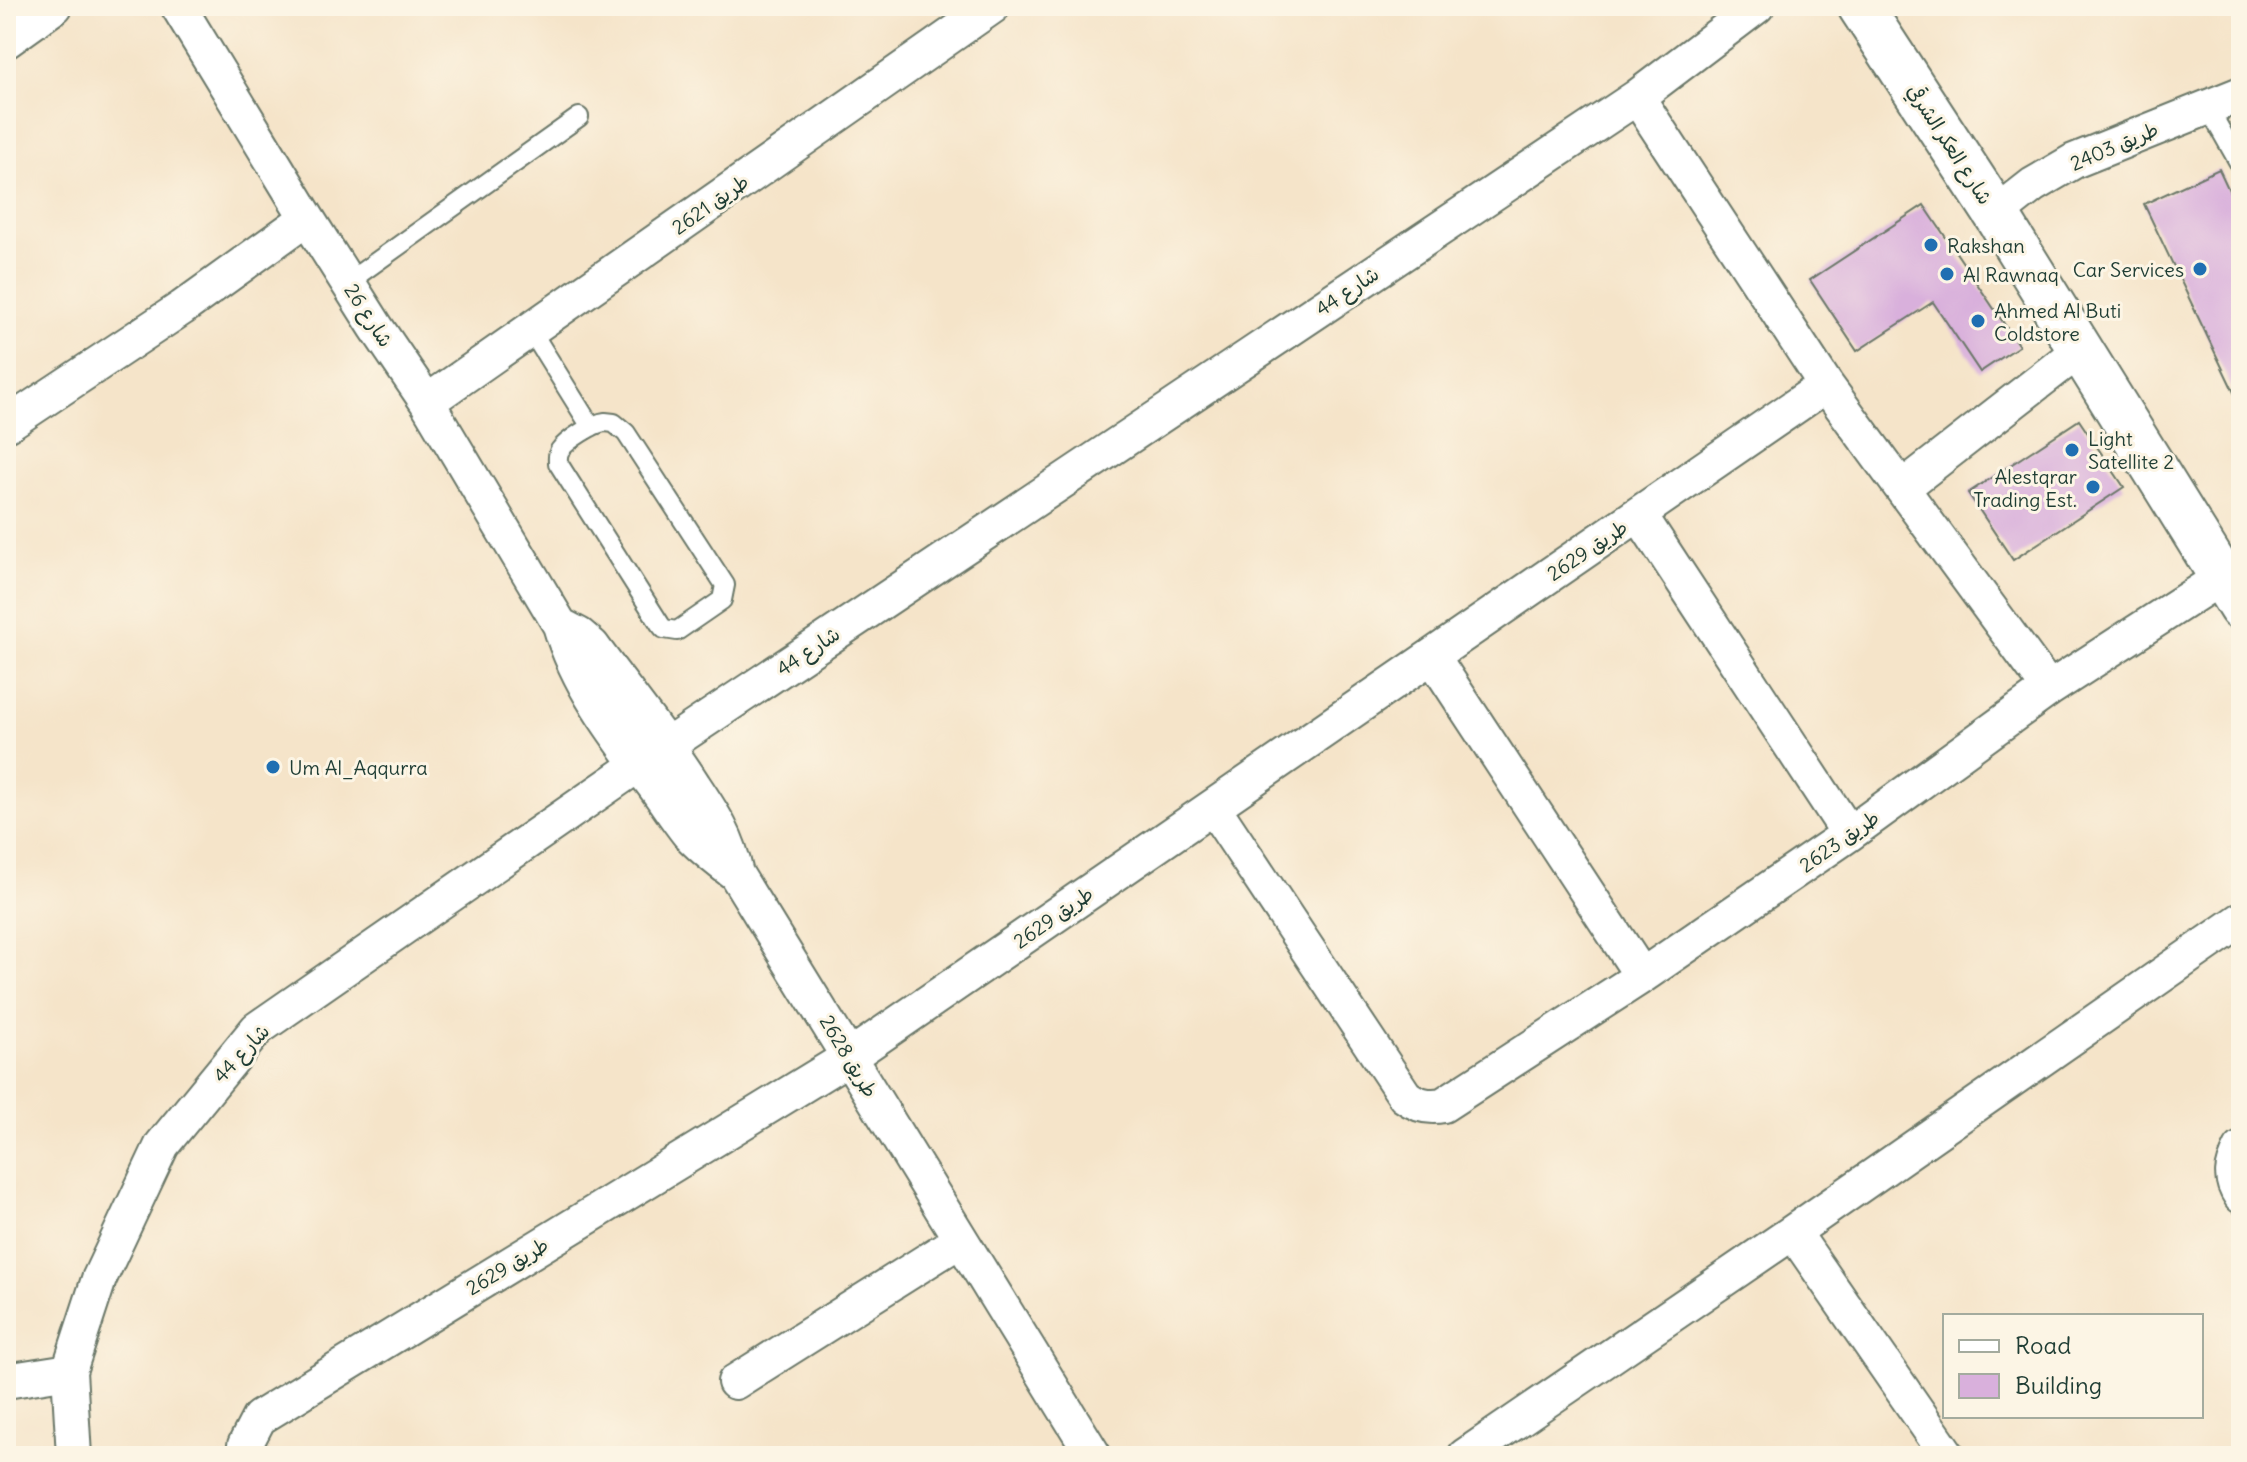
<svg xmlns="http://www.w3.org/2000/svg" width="2247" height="1462" font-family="Delius,'Playpen Sans Arabic',sans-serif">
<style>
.building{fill:#d9b0dc}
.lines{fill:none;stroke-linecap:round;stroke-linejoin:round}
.lane-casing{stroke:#6a7768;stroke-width:22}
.street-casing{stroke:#6a7768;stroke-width:38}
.secondary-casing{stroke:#6a7768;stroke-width:48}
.lane{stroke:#fff;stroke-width:18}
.street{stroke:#fff;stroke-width:34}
.secondary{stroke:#fff;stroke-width:44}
.poi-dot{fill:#1f6fb2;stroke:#fcf5e5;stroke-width:3}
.labels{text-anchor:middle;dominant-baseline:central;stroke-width:6;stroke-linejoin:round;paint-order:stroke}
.street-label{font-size:20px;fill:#1f3d34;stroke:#fcf5e5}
.poi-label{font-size:20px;fill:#1f3d34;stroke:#fcf5e5;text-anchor:start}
</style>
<rect width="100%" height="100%" fill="#fcf5e5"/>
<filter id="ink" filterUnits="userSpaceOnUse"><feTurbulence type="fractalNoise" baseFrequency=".0125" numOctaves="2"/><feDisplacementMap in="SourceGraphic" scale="16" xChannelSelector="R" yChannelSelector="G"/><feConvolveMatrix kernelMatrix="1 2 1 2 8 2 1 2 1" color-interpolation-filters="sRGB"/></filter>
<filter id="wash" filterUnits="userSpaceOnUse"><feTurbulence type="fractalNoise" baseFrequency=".006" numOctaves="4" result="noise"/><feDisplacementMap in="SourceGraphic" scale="32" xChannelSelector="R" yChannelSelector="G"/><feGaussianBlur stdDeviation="1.8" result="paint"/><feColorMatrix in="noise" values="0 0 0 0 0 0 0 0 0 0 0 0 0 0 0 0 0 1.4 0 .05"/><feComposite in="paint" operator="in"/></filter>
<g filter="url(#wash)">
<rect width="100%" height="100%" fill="#f5e4c9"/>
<g id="blocks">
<path class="building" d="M2219 169 2241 216V407L2144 204Z
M1924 205 2019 346 1980 372 1933 302 1857 351 1810 280Z
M2079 420 2124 487 2013 560 1968 493Z"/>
</g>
</g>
<g filter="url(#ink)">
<use href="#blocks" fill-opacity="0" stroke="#6a7768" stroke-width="2"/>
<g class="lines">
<defs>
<path id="lane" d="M2207 106 2241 166
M348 282 579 117
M530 329 591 427
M605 422 614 423 626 433 725 585 722 600 677 631 664 629 660 624 558 463C558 457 557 455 560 450 567 440 594 423 605 422Z"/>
<path id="street" d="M178 6 307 218 376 327 427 402 560 625C577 684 616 735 653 784 665 800 676 818 689 834 703 849 720 862 736 874
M6 41 55 6
M1637 97 1826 385 2049 689
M1996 214 2033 185 2074 161 2241 94
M427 402 993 6
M6 425 182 308 307 218
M1902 488 2081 349
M1639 514 1849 834
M560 625 579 635 592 646C626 693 663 737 694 786 714 816 728 837 736 874L1094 1456
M1432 656 1642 976
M1213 807 1405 1096C1417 1105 1428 1108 1443 1105L1642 976 1849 834 2049 689 2222 577
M2241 1149C2232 1167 2229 1178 2241 1196
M1793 1232 1948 1456
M6 1381 69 1371
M735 1382 960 1240
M74 1456 69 1371 99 1279 162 1145 257 1029 638 765 1637 97 1757 6
M248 1456 245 1445 259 1418 849 1057 1826 385
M1465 1456 1793 1232 2241 920"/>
<path id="secondary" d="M1860 6 1996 214 2241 608"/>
</defs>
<use href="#lane" class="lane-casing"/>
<use href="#street" class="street-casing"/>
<use href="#secondary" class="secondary-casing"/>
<use href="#lane" class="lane"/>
<use href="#street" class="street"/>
<use href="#secondary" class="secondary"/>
</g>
</g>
<g class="poi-dot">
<circle cx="1931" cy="245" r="8"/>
<circle cx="2200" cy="269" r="8"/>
<circle cx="1947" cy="274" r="8"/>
<circle cx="1978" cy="321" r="8"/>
<circle cx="2072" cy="450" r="8"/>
<circle cx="2093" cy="487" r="8"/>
<circle cx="273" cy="767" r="8"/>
</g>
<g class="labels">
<g class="street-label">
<text transform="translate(1950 144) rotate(57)">شارع العكر الشرقي</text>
<text transform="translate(2114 146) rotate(-23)">طريق 2403</text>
<text transform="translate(710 204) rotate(-35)">طريق 2621</text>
<text transform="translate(1347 291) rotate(-34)">شارع 44</text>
<text transform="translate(369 315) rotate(57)">شارع 26</text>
<text transform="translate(1587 550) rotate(-34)">طريق 2629</text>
<text transform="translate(808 651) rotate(-34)">شارع 44</text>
<text transform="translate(1839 841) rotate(-35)">طريق 2623</text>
<text transform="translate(1053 917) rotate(-35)">طريق 2629</text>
<text transform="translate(241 1053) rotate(-47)">شارع 44</text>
<text transform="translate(849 1056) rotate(59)">طريق 2628</text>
<text transform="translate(507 1266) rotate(-31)">طريق 2629</text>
</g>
<g class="poi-label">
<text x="1947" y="245">Rakshan</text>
<text x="2184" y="269" text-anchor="end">Car Services</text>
<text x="1963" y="274">Al Rawnaq</text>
<text x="1994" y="310">Ahmed Al Buti<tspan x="1994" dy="23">Coldstore</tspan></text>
<text x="2088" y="438">Light<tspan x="2088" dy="23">Satellite 2</tspan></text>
<text x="2077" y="476" text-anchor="end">Alestqrar<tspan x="2077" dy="23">Trading Est.</tspan></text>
<text x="289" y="767">Um Al_Aqqurra</text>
</g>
</g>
<rect width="2247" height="1462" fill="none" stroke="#fcf5e5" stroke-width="32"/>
<rect x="1943" y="1314" width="260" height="104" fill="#fcf5e5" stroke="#a4ab9e" stroke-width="2"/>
<rect x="1959" y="1340" width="40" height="12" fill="#ffffff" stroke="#a4ab9e" stroke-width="2"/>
<text x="2015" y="1354" font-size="24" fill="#1f3d34">Road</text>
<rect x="1959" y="1374" width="40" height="24" fill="#d9b0dc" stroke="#a4ab9e" stroke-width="2"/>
<text x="2015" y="1394" font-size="24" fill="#1f3d34">Building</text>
</svg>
